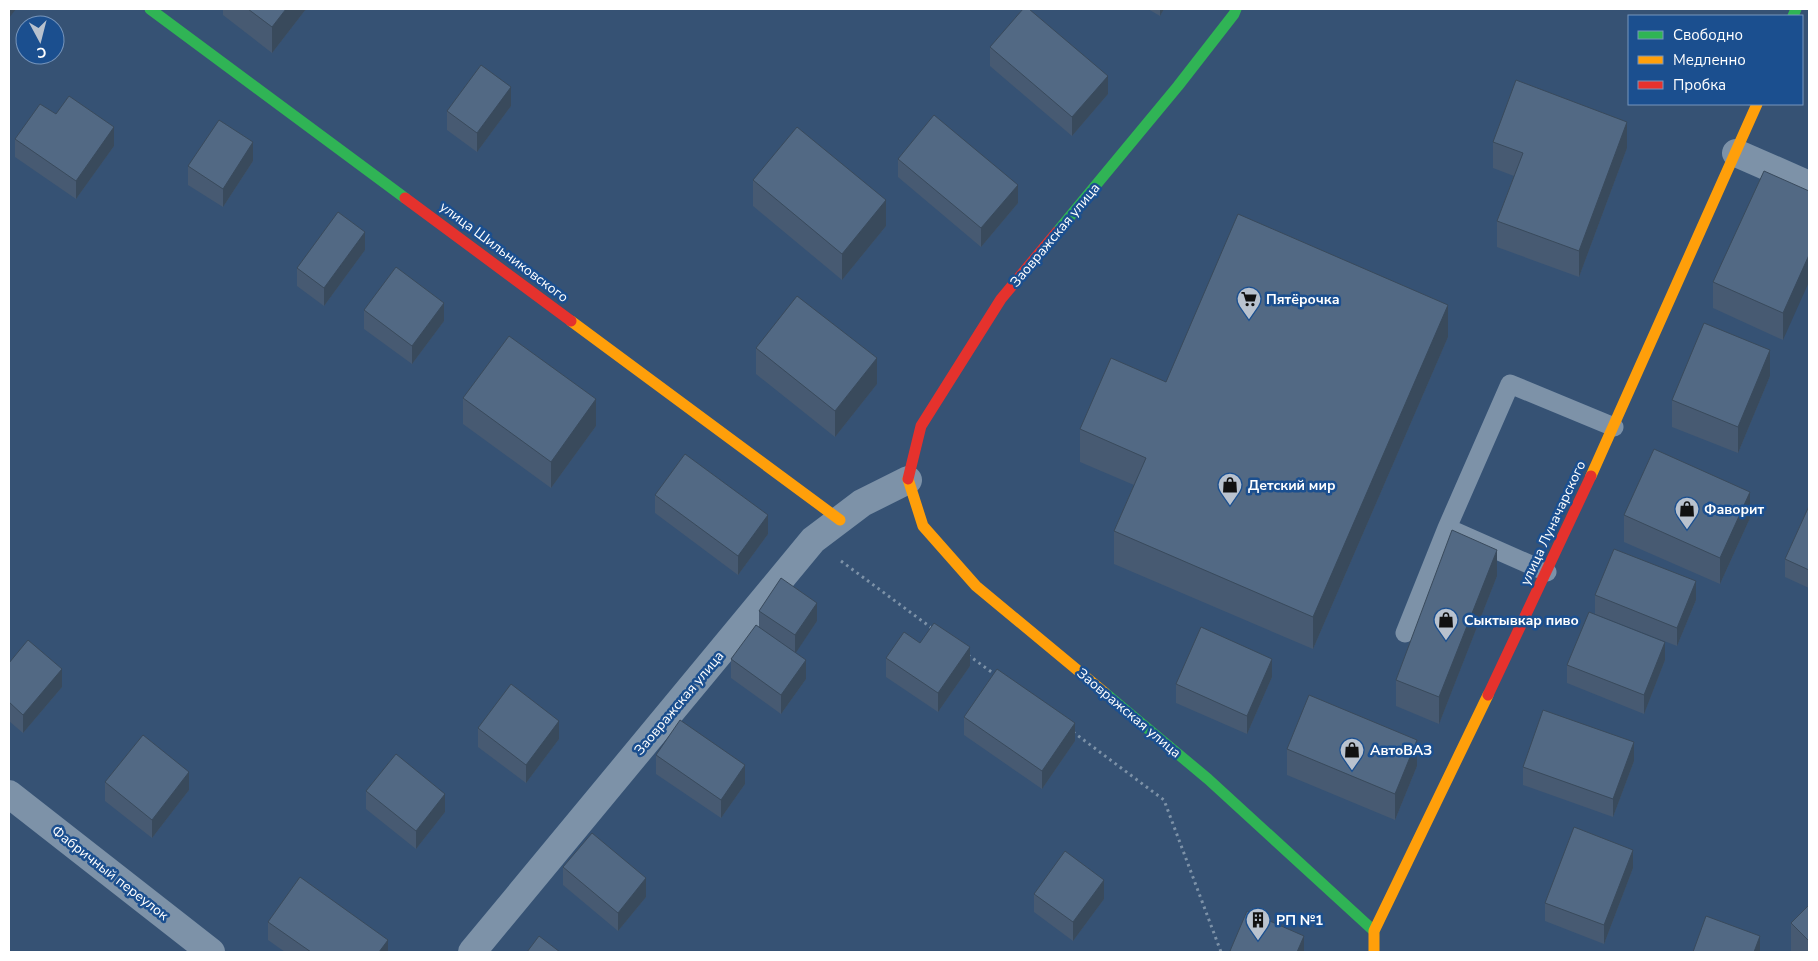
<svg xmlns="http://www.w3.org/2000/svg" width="1818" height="961" font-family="'Nunito Sans',sans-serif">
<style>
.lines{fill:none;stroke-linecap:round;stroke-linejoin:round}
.path{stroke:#7d92a8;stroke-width:3;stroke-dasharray:2.5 4;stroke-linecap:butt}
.lane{stroke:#7d92a8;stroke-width:19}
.street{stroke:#7d92a8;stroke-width:28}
.fast{stroke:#30b455;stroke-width:11}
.slow{stroke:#ff9f0a;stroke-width:11}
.jam{stroke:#e5322d;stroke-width:11}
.wall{fill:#475a72}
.shaded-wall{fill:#394a5c}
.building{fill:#526984;stroke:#394a5c}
.labels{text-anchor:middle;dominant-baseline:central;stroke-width:5;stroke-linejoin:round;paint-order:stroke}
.street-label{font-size:14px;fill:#fff;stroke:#1b4f8f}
.poi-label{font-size:14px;font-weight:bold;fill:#fff;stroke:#1b4f8f;text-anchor:start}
</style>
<rect width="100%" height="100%" fill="#365274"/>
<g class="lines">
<path class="path" d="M841 561 933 629
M968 655 997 676
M1073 732 1164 800 1221 952"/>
<path class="lane" d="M1547 572 1447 528 1510 384 1614 427
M1405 633 1447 528"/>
<path class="street" d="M1736 153 1809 185
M9 794 211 952
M472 952 813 540 862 503 908 480"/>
<path class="fast" d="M150 9 405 198
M1793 16 1796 9
M1057 232 1178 86 1234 14 1236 9
M1105 693 1208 779 1374 931"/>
<path class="slow" d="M571 321 840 520
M1591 476 1757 104
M908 479 923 526 976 586 1105 693
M1374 952V931L1488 695"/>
<path class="jam" d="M405 198 571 321
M908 479 921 426 1001 299 1057 232
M1488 695 1591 476"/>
</g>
<path class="wall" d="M223 9H306L272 53 223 15Z
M1148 9H1164L1160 16Z
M990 47 1108 94 1072 136 990 66Z
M511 106 477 152 447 130V111Z
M56 114 114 146 76 199 15 157V139Z
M1493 142 1627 148 1579 277 1497 247V221L1514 176 1493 168Z
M898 159 1018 203 981 247 898 177Z
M253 161 223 207 188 185V166Z
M753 180 886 226 842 280 753 206Z
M1809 191 1783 340 1713 308V282Z
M365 250 324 306 297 286V268Z
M364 310 444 321 412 364 364 329Z
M1448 337 1313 649 1114 564V531L1134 485 1080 462V429L1166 382Z
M756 348 877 384 835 437 756 374Z
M1770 376 1738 453 1672 427V400Z
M463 398 596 426 551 488 463 424Z
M655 495 768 534 738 575 655 513Z
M1809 506V588L1785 577V559Z
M1624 515 1750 518 1720 584 1624 542Z
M1497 576 1439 724 1396 706V680Z
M1595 595 1696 600 1677 646 1595 614Z
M759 611 817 621 796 652 806 679 781 714 731 678V659L759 626Z
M920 643 970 666 938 712 886 677V658Z
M1665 660 1644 714 1567 683V665Z
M9 663 62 687 23 733 9 721Z
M1272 677 1247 734 1176 703V684Z
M964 717 1075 741 1042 789 964 735Z
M478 728 559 739 526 783 478 747Z
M1287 749 1417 766 1395 820 1287 775Z
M656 755 745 784 721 818 656 774Z
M1634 761 1613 817 1523 785V767Z
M105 782 189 790 152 838 105 801Z
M366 791 445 812 416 849 366 809Z
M563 867 646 897 618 931 563 885Z
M1633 868 1604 944 1545 921V903Z
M1034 894 1104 899 1073 941 1034 912Z
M1809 905V952H1791V923Z
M268 922 388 952H285L268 940Z"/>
<path class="shaded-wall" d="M9 9H16L9 18Z
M286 9H306L272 53V27Z
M1160 9H1164L1160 16Z
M1108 76V94L1072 136V117Z
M511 87V106L477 152V133Z
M1627 122V148L1579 277V251Z
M114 127V146L76 199V181Z
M253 142V161L223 207V189Z
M1018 185V203L981 247V228Z
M886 200V226L842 280V254Z
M365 232V250L324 306V288Z
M1809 255V282L1783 340V313Z
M444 303V321L412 364V346Z
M1448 305V337L1313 649V617Z
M1770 350V376L1738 453V427Z
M877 358V384L835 437V411Z
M596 399V426L551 488V462Z
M1750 492V518L1720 584V558Z
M768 515V534L738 575V556Z
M1497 550V576L1439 724V697Z
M1696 581V600L1677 646V628Z
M817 603V621L795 654V635Z
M1665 642V660L1644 714V695Z
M970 647V666L938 712V693Z
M1272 659V677L1247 734V716Z
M806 660V679L781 714V695Z
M62 669V687L23 733V715Z
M559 721V739L526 783V765Z
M1075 723V741L1042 789V771Z
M1417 740V766L1395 820V794Z
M1634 742V761L1613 817V799Z
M745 765V784L721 818V800Z
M189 772V790L152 838V820Z
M445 794V812L416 849V831Z
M1633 850V868L1604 944V925Z
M646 878V897L618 931V913Z
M1104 880V899L1073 941V922Z
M1304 936V952H1297Z
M1760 936V952H1754Z
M388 940V952H379Z"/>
<path class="building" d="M248 9H286L272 27Z
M1023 9H1029L1108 76 1072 117 990 47Z
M481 65 511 87 477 133 447 111Z
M1516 80 1627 122 1579 251 1497 221 1523 153 1493 142Z
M69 96 114 127 76 181 15 139 40 104 56 114Z
M934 115 1018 185 981 228 898 159Z
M219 120 253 142 223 189 188 166Z
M797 127 886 200 842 254 753 180Z
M1764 171 1809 191V255L1783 313 1713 282Z
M338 212 365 232 324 288 297 268Z
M1238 214 1448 305 1313 617 1114 531 1146 458 1080 429 1111 358 1166 382Z
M396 267 444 303 412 346 364 310Z
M797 296 877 358 835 411 756 348Z
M1704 323 1770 350 1738 427 1672 400Z
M509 336 596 399 551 462 463 398Z
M1654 449 1750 492 1720 558 1624 515Z
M685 454 768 515 738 556 655 495Z
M1809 506V570L1785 559Z
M1452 530 1497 550 1439 697 1396 680Z
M1614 549 1696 581 1677 628 1595 595Z
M781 578 817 603 795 635 759 611Z
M1589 612 1665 642 1644 695 1567 665Z
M934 623 970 647 938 693 886 658 904 632 920 643Z
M756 625 806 660 781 695 731 659Z
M1201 627 1272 659 1247 716 1176 684Z
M28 640 62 669 23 715 9 702V663Z
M997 669 1075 723 1042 771 964 717Z
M511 684 559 721 526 765 478 728Z
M1309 695 1417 740 1395 794 1287 749Z
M1543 710 1634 742 1613 799 1523 767Z
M680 720 745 765 721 800 656 755Z
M143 735 189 772 152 820 105 782Z
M396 754 445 794 416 831 366 791Z
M1574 827 1633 850 1604 925 1545 903Z
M592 833 646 878 618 913 563 867Z
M1065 851 1104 880 1073 922 1034 894Z
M300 877 388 940 379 952H311L268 922Z
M1809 905V941L1791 923Z
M1247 911 1304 936 1297 952H1233L1230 951Z
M1706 916 1760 936 1754 952H1693Z
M539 936 560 952H527Z"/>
<defs>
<symbol id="supermarket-pin" viewBox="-11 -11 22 30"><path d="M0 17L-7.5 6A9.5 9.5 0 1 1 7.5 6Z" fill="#b9c2ce" stroke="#1b4f8f"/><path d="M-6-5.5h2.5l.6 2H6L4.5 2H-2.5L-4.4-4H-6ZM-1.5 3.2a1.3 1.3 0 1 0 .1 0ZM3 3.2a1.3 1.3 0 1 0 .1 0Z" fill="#111"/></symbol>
<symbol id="shop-pin" viewBox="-11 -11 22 30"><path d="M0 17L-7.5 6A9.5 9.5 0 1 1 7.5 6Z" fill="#b9c2ce" stroke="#1b4f8f"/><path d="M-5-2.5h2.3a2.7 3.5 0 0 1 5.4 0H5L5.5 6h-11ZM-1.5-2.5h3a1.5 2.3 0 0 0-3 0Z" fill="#111"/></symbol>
<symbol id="building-pin" viewBox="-11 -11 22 30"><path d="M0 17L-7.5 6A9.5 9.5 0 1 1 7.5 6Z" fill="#b9c2ce" stroke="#1b4f8f"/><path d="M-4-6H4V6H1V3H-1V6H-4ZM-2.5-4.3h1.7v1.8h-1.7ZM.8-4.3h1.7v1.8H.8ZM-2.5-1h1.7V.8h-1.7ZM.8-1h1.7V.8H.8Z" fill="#111"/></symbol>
</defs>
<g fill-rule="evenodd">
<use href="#supermarket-pin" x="1235" y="285" width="28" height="38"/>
<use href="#shop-pin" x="1216" y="471" width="28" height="38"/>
<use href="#shop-pin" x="1673" y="495" width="28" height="38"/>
<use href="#shop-pin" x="1432" y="606" width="28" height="38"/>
<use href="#shop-pin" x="1338" y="736" width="28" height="38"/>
<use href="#building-pin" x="1244" y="906" width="28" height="38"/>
</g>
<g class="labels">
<g class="street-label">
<text transform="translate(1055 235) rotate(-50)">Заовражская улица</text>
<text transform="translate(504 252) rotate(37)">улица Шильниковского</text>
<text transform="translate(1553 523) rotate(-65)">улица Луначарского</text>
<text transform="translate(679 703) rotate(-50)">Заовражская улица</text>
<text transform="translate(1129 713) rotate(40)">Заовражская улица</text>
<text transform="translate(110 873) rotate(38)">Фабричный переулок</text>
</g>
<g class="poi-label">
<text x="1266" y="299">Пятёрочка</text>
<text x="1248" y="485">Детский мир</text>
<text x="1704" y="509">Фаворит</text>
<text x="1464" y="620">Сыктывкар пиво</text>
<text x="1370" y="750">АвтоВАЗ</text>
<text x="1276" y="920">РП №1</text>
</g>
</g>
<rect width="1818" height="961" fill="none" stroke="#ffffff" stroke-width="20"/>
<rect x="1628" y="15" width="175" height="90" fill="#1b4f8f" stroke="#7695bc"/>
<rect x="1638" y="31" width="25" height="8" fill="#30b455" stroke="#7695bc"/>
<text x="1673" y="40" font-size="15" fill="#ffffff">Свободно</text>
<rect x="1638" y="56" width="25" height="8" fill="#ff9f0a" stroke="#7695bc"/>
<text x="1673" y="65" font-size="15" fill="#ffffff">Медленно</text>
<rect x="1638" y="81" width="25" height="8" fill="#e5322d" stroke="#7695bc"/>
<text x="1673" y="90" font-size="15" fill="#ffffff">Пробка</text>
<g transform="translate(40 40) rotate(173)"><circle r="24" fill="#1b4f8f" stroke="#7695bc"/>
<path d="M0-4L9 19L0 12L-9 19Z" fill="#b9c2ce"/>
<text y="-8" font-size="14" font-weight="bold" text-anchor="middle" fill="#ffffff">С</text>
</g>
</svg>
